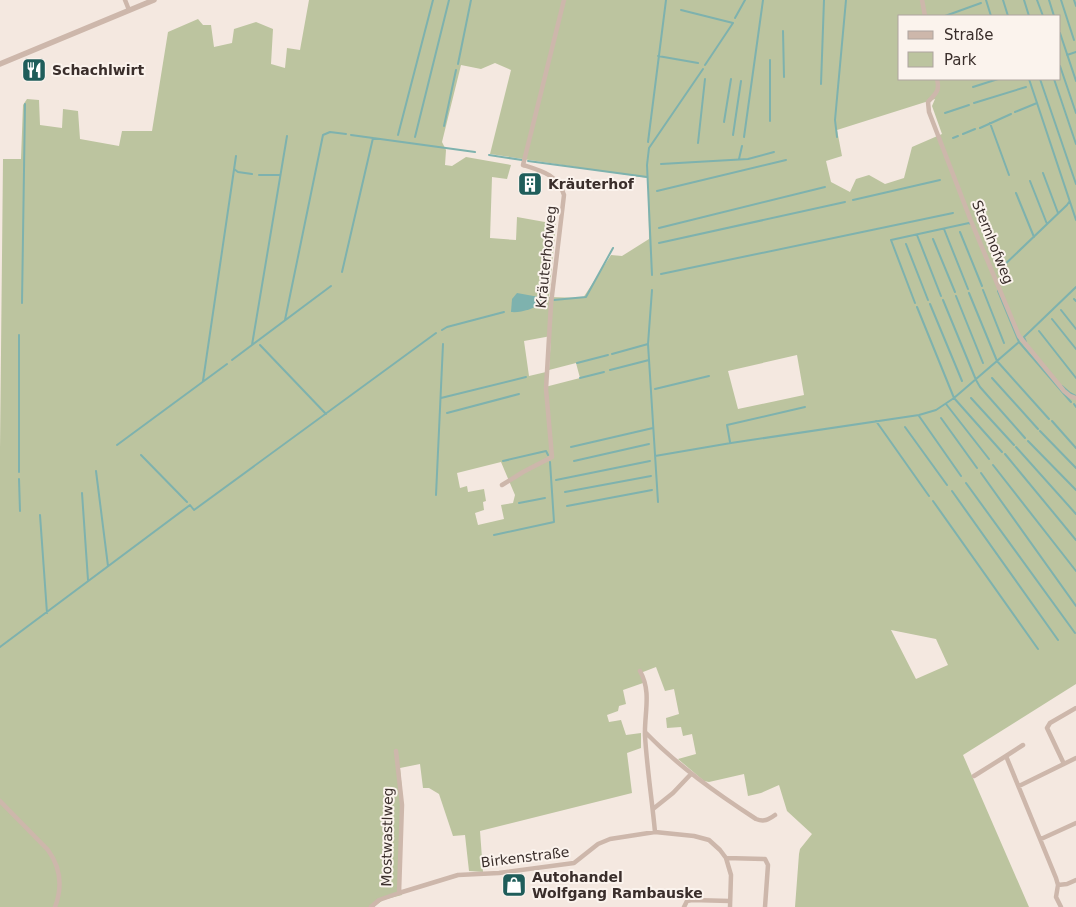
<svg xmlns="http://www.w3.org/2000/svg" width="1076" height="907" font-family="'DejaVu Sans',sans-serif">
<style>
.green{fill:#bcc49f;fill-rule:evenodd}
.water{fill:#7eb2ae}
.lines{fill:none;stroke-linecap:round;stroke-linejoin:round}
.stream{stroke:#7eb2ae;stroke-width:2}
.minor{stroke:#cdb7ab;stroke-width:4.5}
.tertiary{stroke:#cdb7ab;stroke-width:5.5}
.labels{text-anchor:middle;dominant-baseline:central;stroke-width:4;stroke-linejoin:round;paint-order:stroke}
.poi-label{font-size:14px;font-weight:bold;fill:#3a2e2b;stroke:#fbf3ed;text-anchor:start}
.street-label{font-size:14px;fill:#3a2e2b;stroke:#fbf3ed}
</style>
<rect width="100%" height="100%" fill="#f4e8e0"/>
<path class="green" d="M309 0H1076V684L963 755 1029 907H795L799 854 800 849 812 834 787 811 779 785 761 793 748 796 744 774 709 782 704 781 678 759 696 754 692 734 683 736 681 727 667 728 666 718 679 714 674 689 665 691 656 667 643 672V683L623 690 626 704 619 706 618 711 607 715 609 722 621 720 626 735 641 733V748L627 753 632 793 480 831 483 872 469 871 465 835 453 836 439 794 429 788H423L420 764 400 768 403 802 400 886 402 895 383 900 374 907H0V450L3 159H21L23 105 27 99 39 100 40 125 62 128 63 109 78 111 80 139 119 146 122 131H152L168 32 198 19 203 25H211L214 47 232 43 234 29 256 22 273 29 271 64 285 68 287 48 300 50ZM900 16H1060V79H900ZM495 63 511 70 490 154 648 178 649 239 622 256 611 255 583 298 549 297 556 224 517 217 516 240 490 238 492 177 507 179 511 165 466 157 452 166 445 165 446 150 442 142 461 65 481 69ZM935 99 932 106 942 134 912 147 904 178 885 184 869 175 856 179 850 192 831 182 826 161 842 156 837 130ZM551 336 549 370 576 363 580 378 545 387 546 372 529 376 524 341ZM797 355 804 395 738 409 728 371ZM501 462 515 495 513 503 501 505 504 519 478 525 475 513 484 510 483 502 486 501 484 489 468 492 467 486 460 488 457 473ZM891 630 936 639 948 665 916 679Z"/>
<path class="water" d="M517 293 539 297 542 302C535 309 520 313 511 312L512 299Z"/>
<g class="lines">
<path class="stream" d="M986 0 991 16
M1003 0 1008 16
M1024 0 1029 16
M1037 0 1043 16
M1049 0 1054 16
M1061 0 1074 40
M1074 0 1076 6
M681 10 733 23
M945 16 981 3
M735 18 745 0
M783 31 784 77
M1060 33 1076 81
M1067 55 1076 52
M658 56 698 63
M770 60V121
M458 64 471 0
M705 65 733 23
M1060 66 1076 113
M1029 79 1076 220
M1040 79 1076 184
M1054 79 1076 144
M821 84 824 0
M973 87 998 79
M974 103 1026 87
M1015 112 1037 103
M945 113 969 105
M724 122 731 79
M990 123 1009 175
M444 126 456 70
M980 128 1011 114
M963 134 975 129
M351 135 475 152
M398 135 433 0
M733 135 741 81
M415 137 449 0
M744 137 763 0
M837 137 835 120 846 0
M953 138 958 136
M648 142 666 0
M698 143 705 79
M489 155 522 160
M739 159 742 146
M528 161 647 177
M661 164 748 159 774 152
M234 169 238 172 252 174
M1043 173 1058 213
M259 175H279
M1030 181 1047 224
M657 191 786 160
M1016 193 1034 237
M853 200 940 180
M659 228 825 187
M944 229 968 289
M960 232 982 286
M917 235 941 296
M933 239 955 292
M659 243 845 202
M906 244 928 300
M999 270 1067 205 1069 202
M342 272 373 138
M661 274 953 213
M652 275 647 165 649 148 703 69
M652 290 648 344 658 502
M983 290 1004 343
M998 291 1019 342 1071 402
M969 293 997 361 1049 419
M956 296 983 363
M1074 299 1076 301
M554 300 586 297 613 248
M943 300 976 380 980 387 1025 438
M22 303 25 104
M539 303 547 301
M915 303 891 240 969 223 971 224
M930 304 962 381
M917 307 954 398 1002 452
M1061 310 1076 329
M1052 319 1076 349
M285 320 323 135 330 132 346 134
M442 330 447 327 504 312
M1039 331 1076 378
M19 335V472
M1026 342 1024 337 1076 287
M252 345 287 136
M260 345 326 414
M612 354 648 344
M232 360 331 286
M577 363 608 355
M610 370 649 360
M580 378 604 372
M992 378 1038 429
M203 381 236 156
M1062 386 1070 393 1076 396
M655 389 709 376
M441 398 526 377
M971 398 1014 445
M946 404 989 459
M1074 404 1076 407
M447 413 519 394
M919 416 961 476
M941 418 977 468
M876 421 929 496
M1052 421 1076 448
M905 427 947 485
M1040 431 1076 468
M1028 441 1076 490
M730 442 727 425 805 407
M117 445 227 364
M571 447 653 428
M1016 447 1076 514
M1005 454 1076 540
M141 455 187 502
M655 456 731 443 919 415 936 410 954 398 1019 342
M503 461 546 451 548 455
M574 461 649 444
M993 465 1076 571
M96 471 108 566
M981 473 1076 606
M19 479 20 511
M556 480 650 461
M966 483 1075 633
M952 491 1058 640
M565 492 651 476
M82 493 88 580
M436 495 443 344
M933 501 1038 649
M519 503 545 498
M567 506 652 490
M40 515 47 613
M494 535 554 522 550 462
M0 647 190 505 194 510 436 333"/>
<path class="minor" d="M125 0 129 10
M922 0 925 16
M937 79C940 91 936 93 928 102L929 112 971 221 1019 336 1064 391 1070 396 1076 398
M502 485 523 472 552 457 546 389 551 304 564 195C558 175 542 171 523 165L564 0
M640 671C652 692 644 714 645 736 647 768 652 800 655 832
M645 732C678 766 716 793 756 819 764 822 768 820 775 815
M396 751 402 805 399 893
M1006 756 1023 745
M1064 764 1047 728 1050 723 1076 708
M974 776 1006 756 1056 878 1058 885 1056 897 1061 907
M1019 786 1076 758
M0 801 48 850C61 868 63 886 55 907
M653 809 673 793 691 774
M1041 839 1076 823
M726 858 765 859 768 865 765 907
M1058 885 1067 884 1076 880
M371 907 379 900 399 893 458 875 499 873 574 863 598 844 610 839 655 832 694 836 709 840 720 850 726 858 731 875 730 907
M684 907 687 901 692 900 730 901"/>
<path class="tertiary" d="M0 64 154 0"/>
</g>
<defs>
<symbol id="restaurant-square" viewBox="-11 -11 22 22"><rect x="-9" y="-9" width="18" height="18" rx="4" fill="#1f5d5a" stroke="#fbf3ed"/><path d="M-5-6h1v4h1v-4h1v4h1v-4h1v5L-1.5 .5V6h-2V.5L-5-1ZM5-6V6H3V1.5H1.5Q1.5-4 5-6Z" fill="#fff"/></symbol>
<symbol id="building-square" viewBox="-11 -11 22 22"><rect x="-9" y="-9" width="18" height="18" rx="4" fill="#1f5d5a" stroke="#fbf3ed"/><path d="M-4-6H4V6H1V3H-1V6H-4ZM-2.5-4.3h1.7v1.8h-1.7ZM.8-4.3h1.7v1.8H.8ZM-2.5-1h1.7V.8h-1.7ZM.8-1h1.7V.8H.8Z" fill="#fff"/></symbol>
<symbol id="shop-square" viewBox="-11 -11 22 22"><rect x="-9" y="-9" width="18" height="18" rx="4" fill="#1f5d5a" stroke="#fbf3ed"/><path d="M-5-2.5h2.3a2.7 3.5 0 0 1 5.4 0H5L5.5 6h-11ZM-1.5-2.5h3a1.5 2.3 0 0 0-3 0Z" fill="#fff"/></symbol>
</defs>
<g fill-rule="evenodd">
<use href="#restaurant-square" x="20" y="56" width="28" height="28"/>
<use href="#building-square" x="516" y="170" width="28" height="28"/>
<use href="#shop-square" x="500" y="871" width="28" height="28"/>
</g>
<g class="labels">
<g class="poi-label">
<text x="52" y="70">Schachlwirt</text>
<text x="548" y="184">Kräuterhof</text>
<text x="532" y="877">Autohandel<tspan x="532" dy="16">Wolfgang Rambauske</tspan></text>
</g>
<g class="street-label">
<text transform="translate(993 242) rotate(68)">Sternhofweg</text>
<text transform="translate(546 257) rotate(-84)">Kräuterhofweg</text>
<text transform="translate(387 837) rotate(-89)">Mostwastlweg</text>
<text transform="translate(525 857) rotate(-7)">Birkenstraße</text>
</g>
</g>
<rect x="898" y="15" width="162" height="65" fill="#fbf3ed" stroke="#aea49f"/>
<rect x="908" y="31" width="25" height="8" fill="#cdb7ab" stroke="#aea49f"/>
<text x="944" y="40" font-size="15" fill="#3a2e2b">Straße</text>
<rect x="908" y="52" width="25" height="15" fill="#bcc49f" stroke="#aea49f"/>
<text x="944" y="65" font-size="15" fill="#3a2e2b">Park</text>
</svg>
